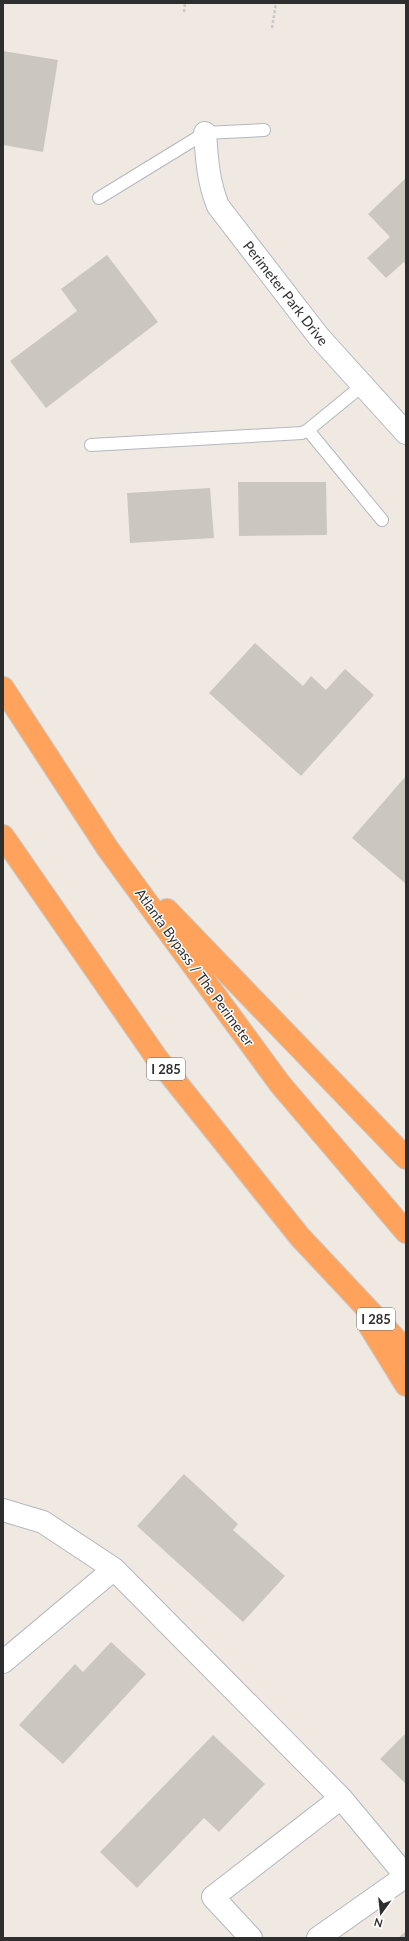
<svg xmlns="http://www.w3.org/2000/svg" width="409" height="1941" font-family="Lato,sans-serif">
<style>
.building{fill:#cbc7bf}
.lines{fill:none;stroke-linecap:round;stroke-linejoin:round}
.lane-casing{stroke:#b4b7c1;stroke-width:14}
.street-casing{stroke:#b4b7c1;stroke-width:24}
.highway-casing{stroke:#c9c9c9;stroke-width:24}
.path{stroke:#c9c9c9;stroke-width:2.5;stroke-dasharray:3 2;stroke-linecap:butt}
.lane{stroke:#fff;stroke-width:12}
.street{stroke:#fff;stroke-width:22}
.highway{stroke:#ffa35c;stroke-width:22}
.labels{text-anchor:middle;dominant-baseline:central;stroke-width:3;stroke-linejoin:round;paint-order:stroke}
.shield{fill:#fff;stroke:#6d6d6d;stroke-width:1}
.shield-label{font-size:13px;font-weight:bold;fill:#2e2e2e}
.street-label{font-size:14px;fill:#2e2e2e;stroke:#fff}
</style>
<rect width="100%" height="100%" fill="#efe9e1"/>
<path class="building" d="M3 51 58 60 43 152 3 145Z
M406 178V264L404 262 386 278 367 258 390 237 368 214Z
M107 255 158 322 46 408 10 361 77 311 61 289Z
M238 482H326L327 535 239 536Z
M210 488 214 538 130 543 127 493Z
M255 643 303 686 311 676 326 690 345 669 374 695 301 776 209 693Z
M406 776V884L352 838Z
M184 1474 238 1524 233 1530 285 1576 243 1622 137 1526Z
M111 1642 146 1674 63 1764 19 1725 75 1664 83 1672Z
M406 1733V1784L380 1759Z
M213 1735 265 1784 219 1832 204 1818 137 1888 100 1852Z
M406 1931V1938H398Z"/>
<g class="lines">
<defs>
<path id="lane" d="M99 198 205 133 264 130
M308 430 382 520
M91 445 302 433 308 430 363 385"/>
<path id="street" d="M205 133C207 160 208 181 218 206L319 337 406 433
M3 1510 43 1522 114 1569 341 1798 406 1876 318 1938
M3 1662 114 1569
M251 1938 213 1897 341 1798"/>
<path id="highway" d="M3 688 108 849 280 1084 406 1232
M3 836 156 1057 300 1237 406 1350
M167 910 406 1158
M369 1325 406 1385"/>
</defs>
<use href="#lane" class="lane-casing"/>
<use href="#street" class="street-casing"/>
<use href="#highway" class="highway-casing"/>
<path class="path" d="M184 12 185 3
M272 28 276 3"/>
<use href="#lane" class="lane"/>
<use href="#street" class="street"/>
<use href="#highway" class="highway"/>
</g>
<g class="labels">
<g class="shield">
<rect x="147" y="1058" width="38" height="22" rx="3"/>
<rect x="357" y="1308" width="38" height="22" rx="3"/>
</g>
<g class="shield-label">
<text x="166" y="1069">I 285</text>
<text x="376" y="1319">I 285</text>
</g>
<g class="street-label">
<text transform="translate(286 293) rotate(52)">Perimeter Park Drive</text>
<text transform="translate(195 967) rotate(54)">Atlanta Bypass / The Perimeter</text>
</g>
</g>
<rect width="409" height="1941" fill="none" stroke="#2e2e2e" stroke-width="8"/>
<g transform="translate(381 1913) rotate(195)" stroke="#ffffff" stroke-width="3" paint-order="stroke">
<path d="M0-3L7 15L0 10L-7 15Z" fill="#2e2e2e"/>
<text y="-6" font-size="11" font-weight="bold" text-anchor="middle" fill="#2e2e2e">N</text>
</g>
</svg>
